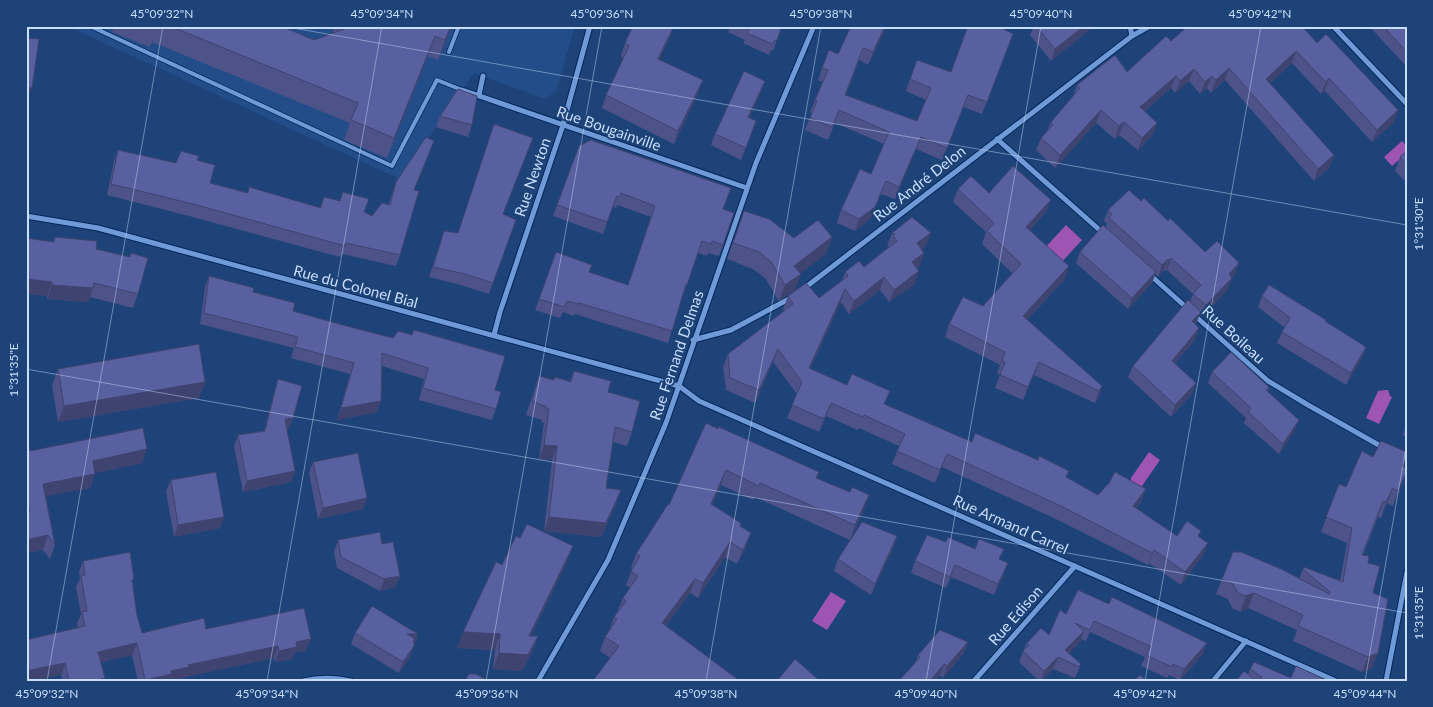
<svg xmlns="http://www.w3.org/2000/svg" width="1433" height="707" font-family="Lato,sans-serif">
<style>
.built{fill:#234d89}
.water{fill:#9d54b3}
.lines{fill:none;stroke-linecap:round;stroke-linejoin:round}
.service-casing{stroke:#02275a;stroke-width:5.5}
.minor-casing{stroke:#02275a;stroke-width:7}
.service{stroke:#709ad6;stroke-width:4}
.minor{stroke:#709ad6;stroke-width:5}
.wall{fill:#4d5389}
.shaded-wall{fill:#3e436f}
.building{fill:#59609f;stroke:#3e436f}
.ticks{fill:none;stroke:#c9dfff;stroke-width:1;stroke-opacity:0.45}
.labels{text-anchor:middle;dominant-baseline:central;stroke-width:4;stroke-linejoin:round;paint-order:stroke}
.street-label{font-size:15px;fill:#c9dfff;stroke:#1e4378}
.neatline{fill:none;stroke:#c9dfff;stroke-width:2}
.ticks-label{font-size:12px;text-anchor:middle;fill:#c9dfff}
</style>
<rect width="100%" height="100%" fill="#1e4378"/>
<path class="built" d="M67 26H575L556 91 545 99 474 73 400 179Z"/>
<path class="water" d="M1402 141 1407 146V153L1392 166 1384 157Z
M1066 225 1082 240 1058 266 1042 251Z
M1385 390H1388L1390 396 1392 397 1379 424 1366 418 1378 391Z
M1149 452 1160 460 1142 486 1137 487 1131 482V478Z
M831 592 846 601 827 630 812 621Z"/>
<g class="lines">
<defs>
<path id="service" d="M90 26 392 166 437 80 462 90
M449 52 459 26"/>
<path id="minor" d="M1130 26 1132 36
M1333 26 1407 104
M462 90 747 188
M479 95 483 76
M997 139 1103 233
M26 216 98 228 679 386 699 401 1336 681
M1149 274 1187 308
M802 290 1132 36 1150 26
M1193 314 1268 381 1308 405 1384 448
M494 335 500 312 563 125 590 26
M693 340 731 330 789 299
M303 681C320 677 334 677 351 681
M538 681 608 560 666 423 756 163 814 26
M974 681 1075 566
M1213 681 1246 641
M1386 681 1407 572"/>
</defs>
<use href="#service" class="service-casing"/>
<use href="#minor" class="minor-casing"/>
<use href="#service" class="service"/>
<use href="#minor" class="minor"/>
</g>
<path class="wall" d="M114 26H281L314 40 332 34 334 26H452L438 60 428 56 387 158 344 140 350 123 152 42 150 47 112 32Z
M630 26H674L669 39 659 60 698 94 674 144 602 108 606 95 623 59 621 56 625 43 632 28Z
M731 26H782L773 51 771 50 769 55 743 43 745 40 728 32Z
M851 26H887L868 65 859 60 846 95 917 121 926 100 906 91 910 79 951 72 1013 34 982 114 963 107 942 160 916 149 895 199 881 194 870 219 855 231 837 223 841 210 871 174 884 144 835 123 828 140 805 130 812 113 810 112 815 100 823 82 818 80 829 50 838 54Z
M1034 26H1094L1051 61 1030 35Z
M1369 26H1407V67Z
M1171 41 1317 43 1398 110 1393 123 1372 142 1325 91 1321 94 1292 63 1270 83 1334 155 1329 168 1314 181 1225 80 1211 93 1207 88 1200 94 1189 81 1175 93 1171 88 1145 111 1157 123 1152 136 1138 150 1119 135 1115 139 1096 123 1055 168 1036 150 1041 138 1047 131 1051 122 1073 96 1077 85 1127 72Z
M765 81 761 92 749 118 756 121 741 160 711 145 715 134Z
M440 116 472 125 468 137 436 127Z
M579 146 723 209 734 213 719 256 708 253 707 256 698 253 683 296H682L668 343 575 314 574 316 563 312 560 318 535 310 556 252 589 272 628 285 651 217 617 205 616 208 613 207 603 234 553 216Z
M118 150 176 163 197 160 210 183 247 193 320 208 324 197 340 201 343 192 365 212 372 216 388 205 396 182 430 152 414 190 400 255 396 266 342 254 340 257 189 216 107 195 114 161Z
M1407 151V183L1395 171 1400 157Z
M958 189 989 193 1046 212 1030 230 1065 279 1027 320 1102 386 1098 399 1095 403 1034 375 1023 400 995 388 1000 375 997 373 1000 365 945 337 949 324 983 306 1012 273 982 244 986 232 953 202Z
M1141 201 1168 221 1205 252 1239 263 1235 274 1232 278 1228 289 1202 317 1200 314 1196 323 1195 324 1199 328 1195 340 1175 363 1196 383 1192 394 1171 417 1128 377 1133 366 1190 302 1193 294 1167 270 1165 271 1164 270 1158 277 1155 274 1152 283 1128 309 1076 263 1080 252 1106 227 1107 224 1104 221 1108 210Z
M744 211 794 238 832 237 826 254 800 273 795 290 779 301 765 278 753 269 727 259Z
M503 215 516 220 489 294 461 285 429 277 444 231 457 233Z
M892 233 926 246 922 249 920 266 917 268 915 284 889 302 880 290 849 314 841 302 810 369 885 404 972 442 1067 478 1098 495 1141 502 1136 508 1177 536 1199 537 1203 555 1181 585 1149 563 1148 565 1056 519 942 467 935 483 892 464 899 446 859 428 858 430 826 416 819 432 787 418 797 394 773 362 755 403 726 390 723 367 728 354 784 311 783 309 788 296 819 298 842 281 845 272 864 267 888 248 889 246H887Z
M55 237 96 249 138 294 133 308 90 297 88 302 47 299V296L26 294V238L53 242Z
M209 276 253 292 293 311 495 390 496 409 492 420 419 400 424 379 382 366 381 401 377 412 337 420 350 374 291 358 294 348 200 324 205 287Z
M1262 296 1366 347 1362 358 1346 385 1277 343 1282 332 1284 327 1258 307Z
M58 369 205 382 199 398 58 422 52 385Z
M574 371 608 392 632 432 627 446 613 442 606 488 616 504 601 537 544 531 552 460 539 459 544 423 541 422 542 420 526 415 539 376 554 380 570 381Z
M1212 372 1269 387 1268 391 1295 430 1279 454 1244 423 1246 418 1208 383Z
M278 379 293 418 289 428 287 429 295 471 291 482 243 492 234 446 238 435 264 431 275 390Z
M706 423 817 478 864 509 850 540 755 497 753 500 721 485 712 505 740 527 746 547 737 564 725 557 698 598 690 593 666 626 595 678 610 658 600 651 605 637 609 631 614 617 617 612 623 598 630 588 626 585 632 569 631 568 636 554 669 505Z
M1407 424V437L1403 435Z
M26 430 30 451 142 463 95 473 90 488 46 496 55 545 50 559 43 550 26 553Z
M1407 456 1403 467 1407 470 1393 506 1387 503 1381 518 1378 517 1363 555 1368 563 1373 593 1378 653 1372 668 1362 672 1293 641 1297 630 1248 608 1240 612 1232 608 1228 599 1216 594 1222 579H1299L1303 569 1340 581 1347 543 1321 532 1339 484 1346 487 1373 457Z
M313 462 367 498 363 509 318 519 309 473Z
M171 480 224 517 220 528 174 537 166 491Z
M897 536 893 548 871 595 834 571 838 559Z
M338 540 382 544 400 576 395 587 380 591 337 568 334 552Z
M946 542 1000 559 1004 574 994 595 951 577 946 588 911 573 915 561Z
M83 561 133 583 137 615 142 633 206 629 306 651 294 653 292 659 275 662 274 658 185 677 184 679 177 681H138L132 655 101 662 104 681H62L61 675 78 628 77 624 81 614 76 587 80 579 79 572Z
M567 562 531 636H538L532 652 522 671 493 669 495 650 457 648 502 565Z
M1078 590 1203 654 1180 680 1169 675 1167 678 1141 666 1145 657 1090 632 1086 641 1081 639 1080 642 1069 653 1081 664 1075 678 1053 669 1041 681H1039L1019 662 1026 644 1049 635 1066 614Z
M355 633 418 634 410 657 399 673 351 644Z
M968 642 964 653 943 678 940 675 935 681H899L916 662 918 655Z
M1250 669 1291 678 1328 681H1236L1248 674Z"/>
<path class="shaded-wall" d="M451 26H452L438 60 445 40Z
M674 26 669 39 653 73 658 59Z
M885 26H887L868 65 873 52Z
M1084 26H1094L1051 61 1055 49Z
M435 36 428 56 387 158 394 138Z
M1296 51 1292 63 1261 91 1266 79Z
M1229 68 1225 80 1211 93 1216 80Z
M1194 69 1189 81 1175 93 1180 81Z
M1176 76 1171 88 1135 120 1140 107Z
M1212 76 1207 88 1200 94 1205 82Z
M1329 78 1325 91 1321 94 1326 82Z
M703 80 698 94 674 144 678 131Z
M765 81 761 92 744 128 748 117Z
M26 88H32L26 104Z
M1101 110 1096 123 1055 168 1060 155Z
M1398 110 1393 123 1372 142 1377 130Z
M1124 122 1119 135 1115 139 1119 126Z
M1157 123 1152 136 1138 150 1142 138Z
M921 137 916 149 895 199 899 187Z
M1334 155 1329 168 1314 181 1318 169Z
M886 181 870 219 855 231 859 219Z
M1051 200 1046 212 1021 239 1026 227Z
M931 233 926 246 913 256 917 243Z
M832 237 826 254 790 281 801 274 795 290 779 301 785 285 794 266Z
M924 253 920 266 908 275 912 262Z
M1171 258 1167 270 1165 271 1169 260Z
M1168 259 1164 270 1158 277 1162 265Z
M1239 263 1235 274 1232 278 1228 289 1202 317 1206 305 1229 274Z
M1069 266 1065 279 1018 329 1023 316Z
M919 271 915 284 889 302 894 290Z
M1156 272 1152 283 1128 309 1132 298Z
M884 277 880 290 849 314 854 301Z
M26 279 52 282 47 296 26 294Z
M52 285 93 288 88 302 47 299Z
M845 289 841 302 804 381 809 368Z
M1201 312 1196 323 1188 333 1192 321Z
M1199 328 1195 340 1168 372 1172 361Z
M1366 347 1362 358 1346 385 1351 373Z
M778 349 773 362 755 403 759 390Z
M1039 362 1034 375 1023 400 1028 387Z
M205 382 199 398 58 422 64 406Z
M1196 383 1192 394 1171 417 1175 405Z
M1102 386 1098 399 1095 403 1099 391Z
M381 401 377 412 337 420 341 408Z
M831 403 826 416 819 432 824 419Z
M293 418 289 428 281 430 285 419Z
M1299 420 1295 430 1279 454 1283 444Z
M544 445 557 446 552 460 539 459Z
M147 449 142 463 87 475 93 461Z
M947 454 942 467 935 483 940 470Z
M726 470 721 485 706 519 711 504Z
M1407 470 1402 484 1393 506 1398 491Z
M295 471 291 482 243 492 247 481Z
M95 474 90 488 38 498 43 484Z
M1393 488 1381 518 1386 502Z
M1146 489 1141 502 1129 518 1133 506Z
M621 490 616 504 601 537 544 531 549 517Z
M869 495 864 509 850 540 855 525Z
M367 498 363 509 318 519 323 508Z
M224 517 220 528 174 537 178 525Z
M751 533 746 547 737 564 743 550Z
M48 535 43 550 26 553V540Z
M897 536 893 548 871 595 875 584Z
M730 542 725 557 698 598 703 583Z
M1208 543 1203 555 1181 585 1185 572Z
M573 546 567 562 523 652 529 636Z
M1154 550 1149 563 1148 565 1152 553Z
M1008 563 1004 574 994 595 998 584Z
M400 576 395 587 380 591 384 579Z
M695 579 690 593 657 638 662 623Z
M1254 593 1248 608 1240 612 1246 596Z
M1084 631 1080 642 1063 660 1065 650Z
M463 632 500 634 495 650 457 648Z
M407 634H418L414 646Z
M538 636 532 652 522 671 493 669 499 653Z
M311 639 306 651 294 653 292 659 275 662 279 651 296 642Z
M968 642 964 653 943 678 947 666Z
M137 643 132 655 94 664 98 652Z
M1207 643 1203 654 1180 680 1184 669Z
M278 646 274 658 185 677 184 679 177 681H144L145 680 188 665Z
M414 646 410 657 399 673 403 662Z
M1378 653 1372 668 1362 672 1368 657Z
M1058 657 1053 669 1041 681 1044 671Z
M65 663 61 675 33 681H26V671Z
M944 664 940 675 935 681H930Z
M105 678 104 681H94Z"/>
<path class="building" d="M170 26H281L314 40 344 29 343 26H451L445 40 435 36 394 138 351 120 358 103Z
M633 26H674L658 59 703 80 678 131 606 95 629 46 625 43Z
M743 26H782L777 40H775L772 44 747 33 749 29Z
M851 26H885L873 52 863 48 845 95 917 121 931 88 910 79 917 60 951 72 968 26H998L1013 34 987 102 968 95 947 148 921 137 899 187 886 181 875 207 859 219 841 210 860 169 871 174 889 132 839 110 832 127 810 118 817 101 815 100 828 70 822 68 829 50 838 54Z
M1036 26H1084L1055 49Z
M1188 26H1302L1317 43 1326 34 1398 110 1377 130 1329 78 1326 82 1296 51 1266 79 1334 155 1318 169 1229 68 1216 80 1212 76 1205 82 1194 69 1180 81 1176 76 1140 107 1157 123 1142 138 1124 122 1119 126 1101 110 1060 155 1041 138 1053 125 1051 122 1080 88 1077 85 1115 55 1127 72 1166 36 1171 41Z
M1383 26H1407V52Z
M26 38 39 39 32 88H26Z
M744 71 765 81 748 117 756 121 746 148 715 134Z
M458 89 477 96 472 125 440 116Z
M494 124 533 138 503 214 516 220 493 283 465 274 433 267 444 231 458 233Z
M426 137 434 141 414 190 419 191 400 255 346 243 345 246 193 204 111 184 118 150 176 163 181 151 199 156 197 160 215 165 210 183 248 193 249 187 321 208 324 197 340 201 343 192 369 199 364 212 372 216 382 203 390 205 396 182Z
M591 140 731 188 723 209 734 213 723 245 712 241 711 244 702 241 687 285 686 284 672 331 579 303 578 304 567 301 564 307 539 299 556 252 592 265 589 272 628 285 655 206 621 193 620 197 617 196 607 222 557 205 579 146Z
M1407 151V165L1400 157Z
M1013 166 1051 200 1026 227 1069 266 1023 316 1102 386 1099 391 1039 362 1028 387 1000 375 1005 362 1002 361 1005 352 949 324 963 297 983 306 1021 264 987 231 994 223 958 189 971 176 989 193Z
M1129 190 1141 201 1144 198 1168 221 1170 218 1205 252 1217 241 1239 263 1229 274 1232 278 1206 305 1193 294 1201 285 1171 258 1169 260 1168 259 1162 265 1109 218 1112 214 1108 210Z
M744 211 769 219 794 238 818 220 832 237 794 266 801 274 785 285 771 262 759 252 733 243Z
M912 217 931 233 917 243 924 253 912 262 919 271 894 290 884 277 854 301 845 289 809 368 847 385 852 374 890 391 884 404 972 442 975 433 1038 460 1039 456 1069 471 1066 477 1098 495 1109 483 1115 472 1146 489 1133 506 1177 536 1187 521 1201 531 1198 536 1208 543 1185 572 1154 550 1152 553 1061 506 947 454 940 470 897 451 905 434 864 415 863 417 831 403 824 419 792 405 802 382 778 349 759 390 730 378 728 354 793 304 788 296 806 283 819 298 848 276 845 272 859 261 864 267 897 241 893 236 895 234 892 233Z
M1103 225 1156 272 1132 298 1080 252Z
M55 237 97 241 96 249 130 257 131 253 148 258 138 294 94 283 93 288 52 285V282L26 279V238L54 242Z
M209 276 254 288 253 292 295 303 293 311 339 324 393 338 398 331 412 335 414 330 505 356 495 390 501 392 496 409 423 388 428 368 382 353 381 401 341 408 354 363 295 347 298 337 204 313Z
M1269 285 1326 320 1325 321 1366 347 1351 373 1282 332 1290 318 1262 296Z
M1188 300 1201 312 1192 321 1199 328 1172 361 1196 383 1175 405 1133 366Z
M199 344 205 382 64 406 58 369Z
M1231 352 1269 387 1266 390 1299 420 1283 444 1248 412 1251 408 1212 372Z
M574 371 611 381 608 392 640 401 632 432 615 427 606 488 621 490 606 523 549 517 557 446 544 445 549 409 546 408 547 407 532 401 539 376 554 380 555 377 571 382Z
M278 379 302 386 293 418 285 419 295 471 247 481 238 435 265 431Z
M706 423 718 429 719 427 819 472 816 478 850 492 852 487 869 495 855 525 760 483 759 486 726 470 711 504 741 523 740 526 751 533 743 550 730 542 703 583 695 579 662 623 740 681H592L595 678 619 646 605 637 617 619 614 617 626 601 623 598 638 576 631 571 640 556 636 554 668 504 669 505Z
M143 428 147 449 93 461 95 474 43 484 55 545 48 535 26 540V511H30L26 506V430L30 451Z
M1381 441 1407 452V456L1402 466 1407 469V470L1398 491 1393 488 1386 502 1383 501 1362 555 1369 556 1368 563 1380 566 1373 593 1388 599 1378 653 1368 657 1298 626 1303 615 1254 593 1246 596 1238 593 1233 584 1222 579 1233 552H1241L1281 569 1329 594 1330 592 1303 569 1304 567 1343 582 1352 528 1326 517 1339 484 1346 487 1362 451 1373 457Z
M358 453 367 498 323 508 313 462Z
M216 472 224 517 178 525 171 480Z
M862 522 897 536 875 584 838 559Z
M527 524 573 546 529 636H538L528 655 499 653 500 634 463 632 496 562 502 565 516 536 520 538Z
M380 532 382 544 393 542 400 576 384 579 341 557 338 540Z
M927 535 946 542 948 537 975 549 979 539 1004 549 999 559 1008 563 998 584 955 565 950 577 915 561Z
M130 552 134 579 132 580 137 615 142 633 204 618 206 629 304 608 311 639 296 642 297 647 279 651 278 646 188 665 189 667 171 671 172 674 145 680 137 643 98 652 105 678 94 681H69L65 663 26 671V640L85 626 82 612 87 611 81 576 85 575 83 561Z
M1078 590 1109 604 1112 597 1207 643 1184 669 1173 664 1172 667 1146 655 1150 646 1094 621 1090 630 1075 623 1084 631 1065 650 1081 664 1079 667 1058 657 1044 671 1023 651 1029 645 1026 644 1041 628 1049 635 1060 610 1066 614Z
M372 606 418 634H407L414 638V646L403 662 355 633Z
M940 630 968 642 947 666 944 664 930 681H899L920 657 918 655Z
M795 659 820 681H777Z
M1254 662 1291 678 1296 666 1328 681H1259L1262 677 1250 669Z
M1244 671 1256 681H1236Z
M469 674H476L488 681H465Z
M1140 675 1147 681H1134Z"/>
<path class="ticks" d="M282 26 1407 225M26 369 1407 613M47 681 163 26M267 681 382 26M486 681 602 26M706 681 821 26M926 681 1041 26M1145 681 1261 26M1365 681 1407 442"/>
<g class="labels">
<g class="street-label">
<text transform="translate(609 128) rotate(19)">Rue Bougainville</text>
<text transform="translate(532 177) rotate(-71)">Rue Newton</text>
<text transform="translate(919 183) rotate(-38)">Rue André Delon</text>
<text transform="translate(356 286) rotate(15)">Rue du Colonel Bial</text>
<text transform="translate(1234 334) rotate(42)">Rue Boileau</text>
<text transform="translate(676 355) rotate(-71)">Rue Fernand Delmas</text>
<text transform="translate(1011 524) rotate(24)">Rue Armand Carrel</text>
<text transform="translate(1015 615) rotate(-49)">Rue Edison</text>
</g>
</g>
<rect width="1433" height="707" fill="none" stroke="#1e4378" stroke-width="55"/>
<rect x="28" y="28" width="1378" height="652" class="neatline"/>
<g class="ticks-label">
<text x="162" y="18">45°09'32"N</text>
<text x="382" y="18">45°09'34"N</text>
<text x="602" y="18">45°09'36"N</text>
<text x="821" y="18">45°09'38"N</text>
<text x="1041" y="18">45°09'40"N</text>
<text x="1260" y="18">45°09'42"N</text>
<text transform="translate(1419 224) rotate(-90)" y="4">1°31'30"E</text>
<text transform="translate(14 370) rotate(-90)" y="4">1°31'35"E</text>
<text transform="translate(1419 613) rotate(-90)" y="4">1°31'35"E</text>
<text x="47" y="698">45°09'32"N</text>
<text x="267" y="698">45°09'34"N</text>
<text x="487" y="698">45°09'36"N</text>
<text x="706" y="698">45°09'38"N</text>
<text x="926" y="698">45°09'40"N</text>
<text x="1145" y="698">45°09'42"N</text>
<text x="1365" y="698">45°09'44"N</text>
</g>
</svg>
